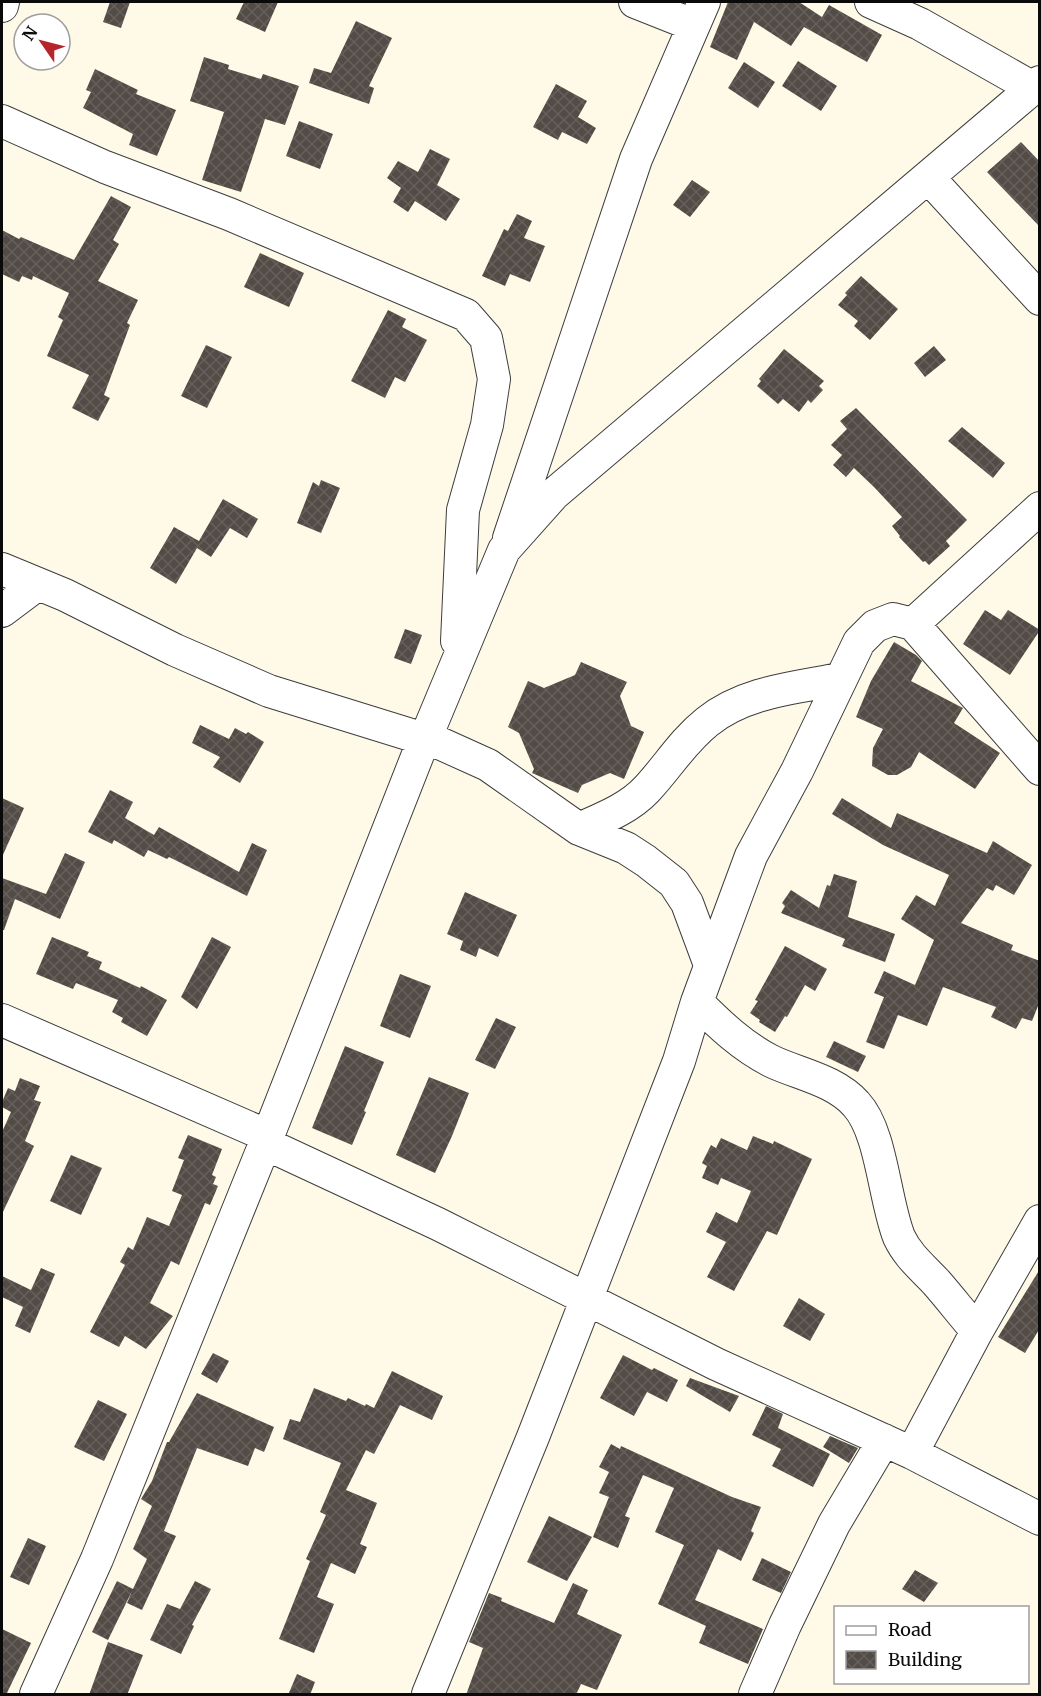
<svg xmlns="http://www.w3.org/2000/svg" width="1041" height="1696" font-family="Merriweather,serif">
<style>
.building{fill:url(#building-cross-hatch)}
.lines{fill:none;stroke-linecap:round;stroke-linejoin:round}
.minor-casing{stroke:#3d3d3d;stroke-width:34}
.minor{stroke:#fff;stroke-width:32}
</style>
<defs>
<pattern id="building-cross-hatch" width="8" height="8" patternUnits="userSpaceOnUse" patternTransform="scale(1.5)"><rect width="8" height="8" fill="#524b46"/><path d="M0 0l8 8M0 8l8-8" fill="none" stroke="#66605c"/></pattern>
</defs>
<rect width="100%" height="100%" fill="#fffae7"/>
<path class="building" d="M110 2H130L121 28 103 22Z
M244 2H278L265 32 236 19Z
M728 2H799L822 17 829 5 882 35 867 62 804 27 791 46 754 22 737 60 710 47Z
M356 21 392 38 369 86 374 88 369 104 309 83 314 68 331 73Z
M204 57 229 65 228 69 261 79 263 74 299 86 285 125 265 119 241 192 202 180 224 112 190 101Z
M798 61 837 86 821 111 782 86Z
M744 62 775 82 758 108 728 88Z
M95 69 138 90 136 94 176 110 157 156 129 145 133 134 83 108 91 92 86 90Z
M556 84 587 101 578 117 596 128 587 144 562 132 558 140 533 127Z
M299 121 333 134 320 169 286 156Z
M1021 142 1040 162V227L987 172Z
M430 149 450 159 437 185 460 199 446 221 415 201 408 212 393 202 401 188 387 178 398 161 418 172Z
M692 180 710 192 690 217 673 205Z
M111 196 131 207 113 240 119 244 98 281 138 300 127 323 130 325 104 395 110 398 98 421 72 408 89 375 47 356 63 320 58 317 69 293 33 276 32 280 22 276 19 282 2 274V230L19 239 21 237 74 260Z
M517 214 532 221 524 238 545 246 530 282 510 274 505 286 482 276 504 229 508 231Z
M260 253 304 273 289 307 244 287Z
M861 276 898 309 870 340 854 326 858 321 838 305 847 295 845 293Z
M388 310 406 319 402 327 427 340 405 382 395 377 385 398 351 381Z
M206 345 232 357 207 408 181 396Z
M934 346 946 360 925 377 914 363Z
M784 349 824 381 819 386 823 390 811 403 808 400 799 412 783 399 778 404 757 386 761 381 759 379Z
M856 408 967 520 946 541 950 546 929 565 925 561 923 562 899 537 900 536 892 526 902 517 874 487 854 468 846 477 833 465 842 455 831 445 847 429 840 421Z
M962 427 1005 463 993 478 948 441Z
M321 480 340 488 321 533 297 523 313 482 319 486Z
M223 499 258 519 247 538 230 528 211 557 197 548 176 584 150 568 174 527 199 541Z
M985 610 1001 620 1008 610 1040 630 1010 675 963 644Z
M405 629 422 635 411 664 394 658Z
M894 642 916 655 922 661 911 681 963 708 954 723 1000 753 975 789 919 752 911 767 897 775H888L872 766 873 748 883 729 856 717 871 681Z
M581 662 627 682 620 696 631 726 644 732 624 779 610 773 582 785 578 793 532 773 534 769 519 733 508 727 528 681 544 688 575 675Z
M200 725 229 739 235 728 246 734 248 732 264 742 240 783 213 767 220 757 192 743Z
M110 790 133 802 125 818 154 835 159 827 239 872 252 843 267 850 247 896 169 857 167 859 148 850 144 857 114 840 112 844 88 832Z
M2 798 24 808 2 857Z
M842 798 891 828 897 813 987 853 993 841 1032 865 1014 895 996 885 993 891 987 888 961 923 1013 945 1011 950 1040 961V1001L1032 1021 1022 1018 1016 1029 991 1017 996 1007 943 987 927 1026 898 1015 884 1049 866 1042 884 997 874 993 884 971 915 985 934 940 901 919 916 895 935 906 949 875 883 845 832 814Z
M65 853 85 862 60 919 15 899 4 930H2V878L46 894Z
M834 874 857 881 848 917 895 934 885 962 842 946 845 939 781 913 785 906 782 903 791 890 819 908 827 885 830 886Z
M465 892 517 915 498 957 479 948 476 957 460 950 463 941 447 934Z
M52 937 89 952 87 956 102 962 99 969 140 988 141 986 167 1000 147 1036 121 1022 123 1018 112 1012 118 1000 76 983 73 989 36 974Z
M212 937 231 947 197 1009 181 997Z
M785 946 827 969 815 991 805 985 787 1017 785 1016 775 1032 759 1022 760 1020 750 1013 758 1001 755 1000Z
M400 974 431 986 410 1038 380 1026Z
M496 1018 516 1027 495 1069 475 1060Z
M834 1041 866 1056 858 1072 826 1057Z
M345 1046 384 1062 364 1111 366 1112 352 1145 312 1128Z
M429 1077 469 1093 452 1136 435 1173 396 1155Z
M20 1078 40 1086 34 1100 41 1102 25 1141 34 1146 2 1214V1132L11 1112 2 1107V1102L8 1088 15 1091Z
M188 1135 222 1149 212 1175 216 1177 213 1184 218 1186 210 1205 205 1203 179 1265 171 1261 150 1303 173 1316 146 1349 125 1336 119 1347 90 1332 125 1265 120 1262 128 1247 133 1250 147 1217 169 1226 182 1195 172 1191 184 1160 178 1158Z
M753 1136 773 1144 774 1141 812 1159 777 1235 767 1231 734 1291 707 1277 726 1242 706 1232 716 1212 737 1223 751 1191 721 1178 718 1185 702 1178 707 1166 702 1163 711 1145 716 1148 721 1138 747 1150Z
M71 1155 102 1168 81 1215 50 1201Z
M41 1268 55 1274 30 1333 15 1326 23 1307 2 1297V1276L31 1290Z
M1040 1269V1328L1025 1353 998 1337Z
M799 1298 825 1314 810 1341 783 1326Z
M213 1353 229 1361 217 1383 201 1374Z
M623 1355 652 1370 654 1368 678 1380 667 1402 647 1392 634 1416 600 1398Z
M392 1371 443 1396 432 1420 400 1405 374 1454 366 1450 346 1490 377 1503 360 1544 367 1547 355 1574 331 1563 317 1597 334 1604 314 1653 279 1639 310 1561 306 1559 326 1515 320 1512 341 1463 283 1439 290 1419 300 1422 314 1388 346 1401 348 1398 365 1406 366 1404 374 1408Z
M690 1378 739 1396 730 1412 686 1386Z
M197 1393 274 1427 264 1452 255 1448 248 1466 197 1448 164 1531 176 1536 142 1610 127 1603 132 1591 108 1640 92 1632 117 1581 133 1589 147 1559 133 1549 152 1506 141 1499 152 1481 167 1442H169Z
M98 1400 127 1414 104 1461 74 1447Z
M766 1406 783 1414 778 1428 830 1454 813 1487 772 1466 781 1449 752 1435Z
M830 1436 858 1448 849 1463 823 1447Z
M611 1444 620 1449 621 1446 732 1497 761 1507 751 1531 754 1533 741 1561 718 1549 695 1600 763 1629 748 1664 699 1643 706 1626 658 1604 684 1545 655 1532 674 1488 643 1475 625 1516 630 1518 618 1548 593 1537 609 1497 599 1493 609 1472 599 1467Z
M549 1516 592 1537 567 1581 527 1562Z
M28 1538 46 1546 29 1585 10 1577Z
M762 1558 791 1572 781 1593 752 1580Z
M915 1570 938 1583 924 1602 902 1589Z
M195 1581 211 1589 192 1625 194 1626 181 1654 150 1640 167 1604 180 1609Z
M573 1583 588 1590 577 1614 622 1635 597 1690 581 1684 576 1695H466L483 1648 469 1642 489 1593 502 1598 501 1601 554 1623Z
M2 1629 31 1643 6 1695H2Z
M108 1642 143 1655 127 1695H89Z
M297 1674 315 1682 310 1695H288Z"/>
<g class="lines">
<defs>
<path id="minor" d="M635 2 693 25
M871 2 920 24 1033 88
M2 6 3 2
M2 121 105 167 229 214 466 315 486 338 494 379 487 425 463 510 457 641
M928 177 1040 299
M509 538 636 159 704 2
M2 569 65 595 175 650 269 691 424 739
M2 611 38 584
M913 624 1040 508
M426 737 488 765 579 829 626 848 646 861 674 883 687 903 710 965
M579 829C601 819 628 809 646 790 667 768 682 742 707 722 744 692 794 688 840 679
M697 1002C720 1025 742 1046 771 1061 798 1074 835 1080 856 1104 882 1132 884 1199 899 1237 908 1256 922 1267 936 1282 950 1298 963 1315 977 1331
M2 1020 268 1136
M264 1143 438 1224 716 1364 912 1453 1040 1519
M912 1453 977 1331 1040 1221
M36 1694 97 1559 268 1136 424 739 426 737 504 550 554 494 1040 82
M428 1694 533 1437 679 1061 697 1002 751 856 797 771 859 642 875 626 893 619 913 624 1040 769
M755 1694 785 1625 834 1524 884 1440"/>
</defs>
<use href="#minor" class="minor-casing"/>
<use href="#minor" class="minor"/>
</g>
<rect width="1041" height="1696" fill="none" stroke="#0a0a0a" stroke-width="6"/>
<rect x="834" y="1606" width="195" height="78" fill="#ffffff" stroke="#9d9d9d" stroke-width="1.5"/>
<rect x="846" y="1626" width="30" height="9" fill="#ffffff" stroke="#9d9d9d" stroke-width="1.5"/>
<text x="888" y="1636" font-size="18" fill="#0a0a0a">Road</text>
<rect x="846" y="1651" width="30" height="18" fill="url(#building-cross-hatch)" stroke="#9d9d9d" stroke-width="1.5"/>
<text x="888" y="1666" font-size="18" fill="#0a0a0a">Building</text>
<g transform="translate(42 42) rotate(305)"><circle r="28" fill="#ffffff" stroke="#9d9d9d" stroke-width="1.5"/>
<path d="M0-4.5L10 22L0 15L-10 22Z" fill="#b6252a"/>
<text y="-9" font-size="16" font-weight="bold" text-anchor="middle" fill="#0a0a0a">N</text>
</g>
</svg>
